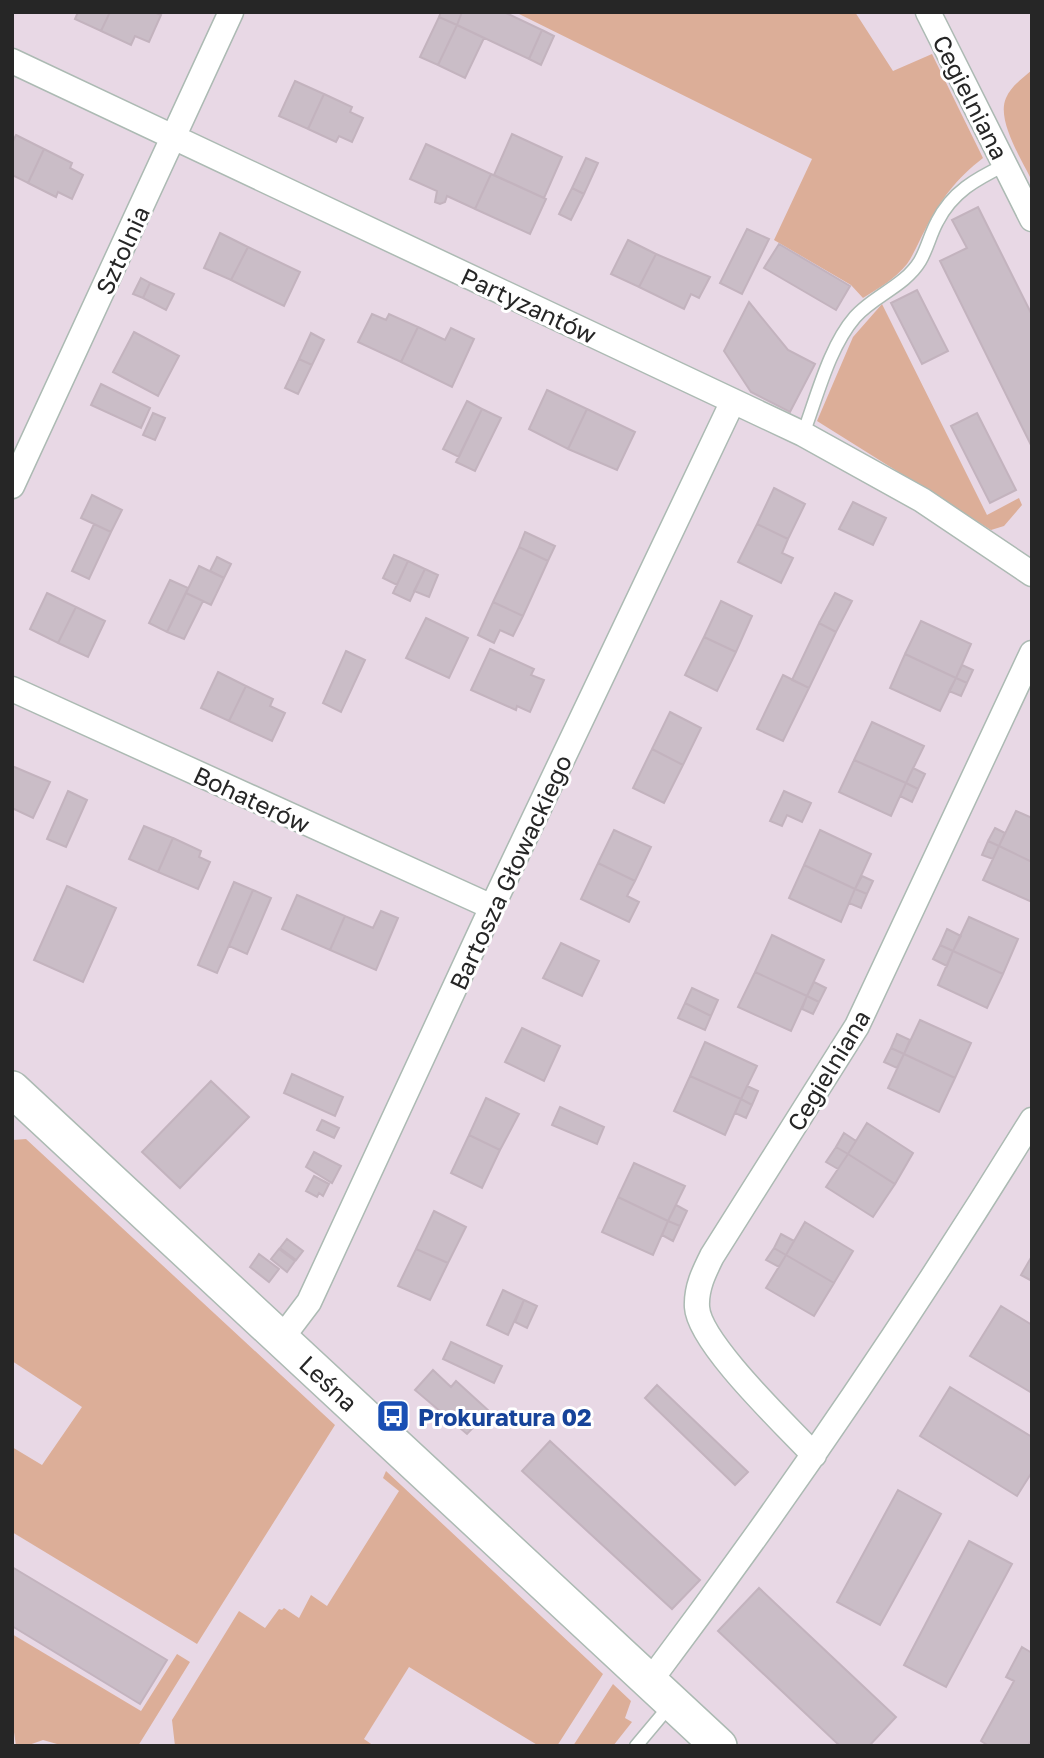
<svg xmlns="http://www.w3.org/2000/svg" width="1044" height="1758" font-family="'Golos Text',sans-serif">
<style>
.green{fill:#dcae98}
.building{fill:#cabdc7;stroke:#c3b3be;stroke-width:2}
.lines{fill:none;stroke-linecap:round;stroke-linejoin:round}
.lane-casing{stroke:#acbab3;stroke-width:15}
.street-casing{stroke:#acbab3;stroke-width:27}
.secondary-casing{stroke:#acbab3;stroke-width:38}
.lane{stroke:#fff;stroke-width:12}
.street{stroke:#fff;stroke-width:24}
.secondary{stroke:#fff;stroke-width:35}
.labels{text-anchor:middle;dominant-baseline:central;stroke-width:6;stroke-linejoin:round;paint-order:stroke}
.street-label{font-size:24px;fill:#262626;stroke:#fff}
.transit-label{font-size:24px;font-weight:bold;fill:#164399;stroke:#fff;text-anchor:start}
</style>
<rect width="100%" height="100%" fill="#e8d8e5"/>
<path class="green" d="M515 12H855L893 71 932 54 983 158C956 179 941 199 925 230 919 241 914 254 907 264 895 279 879 288 863 298L851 285 774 240 812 159Z
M1032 70V181C1022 160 996 120 1006 98 1011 86 1023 78 1032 70Z
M882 304 987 515 1019 498 1022 505 1004 526 991 530 817 421 853 337Z
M26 1139 335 1425 197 1644 12 1532V1447L42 1465 82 1407 12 1361V1140Z
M386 1471 603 1674 557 1746H539L409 1667 364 1739 374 1746H175L172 1720 239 1611 265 1628 279 1609 282 1610 284 1608 299 1618 311 1595 327 1606 399 1491 383 1478Z
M12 1634 141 1711 177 1654 190 1662 138 1746H64L43 1740 26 1746H16L12 1718Z
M613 1684 631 1701 625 1718 632 1722 613 1746H573Z"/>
<path class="building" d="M78 12H110L101 31 75 19Z
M110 12H154L161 15 149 42 135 36 131 45 101 31Z
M441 12H462L457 25 439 17Z
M462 12H504L542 30 529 59 457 25Z
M439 17 457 25 438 65 420 57Z
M457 25 484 38 465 78 438 65Z
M542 30 554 36 541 65 529 59Z
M295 81 324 94 308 129 279 116Z
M324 94 352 107 350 112 363 118 352 142 339 136 336 142 308 129Z
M512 134 562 157 544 198 494 175Z
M16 135 44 149 28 183 12 175V143Z
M426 144 491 174 475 209 447 196 445 202 440 204 435 202 437 191 410 179Z
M44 149 72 163 70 168 83 175 72 199 58 192 56 197 28 183Z
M586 158 598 163 584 194 572 188Z
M491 174 546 199 530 234 475 209Z
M572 188 584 194 571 220 559 214Z
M978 207 1032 315V447L940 261 967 248 952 220Z
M747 229 769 239 742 294 720 283Z
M220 233 248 247 231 280 204 268Z
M628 240 656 254 639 287 611 274Z
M779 244 850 286 836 310 764 268Z
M248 247 300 272 284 306 231 280Z
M656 254 710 277 699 298 691 294 684 309 639 287Z
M141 278 150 283 143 298 133 294Z
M150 283 174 294 166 310 143 298Z
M917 290 948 351 922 364 891 303Z
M749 302 788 350 815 364 790 412 751 392 724 351Z
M372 314 386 320 389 314 418 327 401 362 358 342Z
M418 327 445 340 451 328 474 339 452 387 401 362Z
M134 332 179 356 158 396 113 372Z
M311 333 324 340 312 365 299 359Z
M299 359 312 365 298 394 285 388Z
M101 384 150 408 141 428 91 405Z
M547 390 587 409 568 449 529 429Z
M467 401 482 409 459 457 443 449Z
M482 409 501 418 475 471 456 462Z
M587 409 635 432 617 470 568 449Z
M153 413 165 418 155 440 143 435Z
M977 413 1016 490 990 503 951 426Z
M774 488 805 504 788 539 757 524Z
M92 495 122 510 111 532 81 518Z
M853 502 886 518 873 545 839 529Z
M94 524 111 532 89 579 72 571Z
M757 524 788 539 782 553 793 558 781 583 738 562Z
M525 532 555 546 548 561 519 547Z
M519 547 548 561 523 616 493 602Z
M394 555 408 561 397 585 383 578Z
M217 557 231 564 224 578 210 571Z
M408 561 425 569 410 601 393 593Z
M199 566 224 578 211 605 186 593Z
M425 569 438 575 429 597 414 591Z
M170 580 188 588 167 632 149 623Z
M47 593 76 607 58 643 30 629Z
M186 593 203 601 184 639 167 632Z
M835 593 852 601 836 632 819 623Z
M721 601 752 616 736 652 704 637Z
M493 602 523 616 513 636 500 630 494 643 478 635Z
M76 607 105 621 88 657 58 643Z
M426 618 468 638 449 678 406 658Z
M921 621 971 644 956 678 905 654Z
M819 623 836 632 809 688 792 680Z
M704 637 736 652 717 691 685 675Z
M490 649 534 669 531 675 544 680 530 712 517 706 516 710 471 690Z
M346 651 365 660 341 712 323 703Z
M905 654 956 678 940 711 890 688Z
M962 665 973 670 967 683 956 678Z
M218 672 246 686 229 721 201 708Z
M783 675 809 688 783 741 757 729Z
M956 678 967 683 961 696 949 691Z
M246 686 273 699 270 706 285 713 272 741 229 721Z
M670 712 701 728 683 765 652 749Z
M872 722 924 746 906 783 854 760Z
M652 749 683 765 664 803 633 788Z
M854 760 906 783 891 816 839 792Z
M12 766 50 782 33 818 12 808Z
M913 768 925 774 918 789 906 783Z
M906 783 918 789 912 802 900 796Z
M68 791 87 800 66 847 47 839Z
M784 791 811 803 802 822 787 815 782 826 770 821Z
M1016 811 1032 818V862L999 846Z
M144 826 173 838 158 872 129 859Z
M995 828 1005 833 999 846 988 841Z
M614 830 651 847 635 881 598 863Z
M820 830 871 854 855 889 804 865Z
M173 838 201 851 199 857 210 862 198 889 158 872Z
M988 841 999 846 993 859 982 855Z
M999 846 1032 862V902L983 880Z
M598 863 635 881 627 896 639 902 629 922 581 899Z
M804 865 855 889 841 922 789 898Z
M862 876 873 881 867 894 855 889Z
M234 882 253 890 217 973 198 965Z
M67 886 116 908 83 982 34 960Z
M855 889 867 894 861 908 849 903Z
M253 890 271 898 247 954 229 946Z
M297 895 345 916 330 950 282 929Z
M381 911 398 918 376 970 330 950 345 916 373 928Z
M969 917 1018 939 1003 974 953 951Z
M947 929 961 936 953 951 940 945Z
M772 935 824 960 807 996 755 972Z
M561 943 599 961 582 996 543 978Z
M940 945 953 951 947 966 933 959Z
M953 951 1003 974 987 1008 938 985Z
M755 972 807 996 791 1031 738 1007Z
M814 982 826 988 819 1002 807 996Z
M692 988 718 1000 711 1016 685 1003Z
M807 996 819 1002 813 1014 802 1009Z
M685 1003 711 1016 705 1030 678 1018Z
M920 1020 971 1043 955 1078 904 1054Z
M522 1028 560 1046 544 1081 505 1062Z
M897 1034 910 1040 904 1054 891 1048Z
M705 1042 757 1066 741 1099 690 1076Z
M891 1048 904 1054 897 1068 884 1062Z
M904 1054 955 1078 939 1112 888 1088Z
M292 1074 343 1097 335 1116 284 1093Z
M690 1076 741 1099 725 1135 674 1111Z
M211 1081 249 1117 180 1188 142 1152Z
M747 1086 758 1091 752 1105 741 1099Z
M486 1098 519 1114 500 1150 469 1135Z
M741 1099 752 1105 746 1118 735 1113Z
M560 1107 604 1127 597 1144 552 1125Z
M322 1120 339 1128 334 1138 317 1130Z
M867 1123 913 1153 895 1184 848 1154Z
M844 1133 856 1141 848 1154 836 1147Z
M469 1135 500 1150 482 1188 451 1173Z
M836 1147 848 1154 838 1169 826 1162Z
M314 1152 341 1166 332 1183 306 1167Z
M848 1154 895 1184 873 1217 826 1187Z
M634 1163 685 1186 668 1221 618 1197Z
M314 1176 329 1184 323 1196 319 1193 317 1197 306 1191Z
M618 1197 668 1221 653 1255 602 1232Z
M676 1205 687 1211 680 1226 668 1221Z
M434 1211 466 1227 448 1263 416 1249Z
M668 1221 680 1226 673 1241 662 1235Z
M805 1222 853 1251 834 1283 786 1255Z
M781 1234 794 1241 786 1255 774 1248Z
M287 1239 303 1251 296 1260 280 1248Z
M774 1248 786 1255 779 1267 766 1260Z
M279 1249 295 1261 287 1272 271 1259Z
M416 1249 448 1263 430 1300 398 1286Z
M259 1254 279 1269 269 1282 250 1267Z
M786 1255 834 1283 814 1316 766 1288Z
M1032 1256V1281L1021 1275Z
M503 1290 524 1300 508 1335 487 1325Z
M524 1300 537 1306 527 1328 515 1322Z
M1001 1306 1032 1325V1393L970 1356Z
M451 1342 502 1366 494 1383 443 1359Z
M433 1370 451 1387 456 1381 489 1411 467 1434 415 1390Z
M657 1385 748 1472 735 1485 645 1398Z
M950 1387 1032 1437V1472L1017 1496 920 1436Z
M550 1441 700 1580 672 1609 522 1471Z
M898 1490 941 1514 880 1625 837 1602Z
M969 1541 1012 1564 946 1687 904 1665Z
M12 1567 167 1660 140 1704 12 1626Z
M759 1588 896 1717 869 1746H840L718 1631Z
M1022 1647 1032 1653V1739L1028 1746H989L981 1741 1014 1681 1006 1677Z"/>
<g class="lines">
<defs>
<path id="lane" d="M803 434C817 397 829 347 855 317 873 296 905 286 920 261 927 249 930 235 937 222 952 192 976 179 1005 165
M636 1746 672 1703"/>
<path id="street" d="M928 12 1032 219
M12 61 803 434 922 500 1032 574
M12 486 231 12
M12 689 492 907
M281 1339 309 1302 492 907 733 401
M814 1455C787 1426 699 1343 697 1307 696 1288 704 1272 712 1256L857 1026 1032 653
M650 1681C786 1500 913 1313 1032 1120"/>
<path id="secondary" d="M12 1089 719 1746"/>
</defs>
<use href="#lane" class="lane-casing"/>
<use href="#street" class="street-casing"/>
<use href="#secondary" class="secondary-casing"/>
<use href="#lane" class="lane"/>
<use href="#street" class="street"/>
<use href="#secondary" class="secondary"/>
</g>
<defs>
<symbol id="bus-square" viewBox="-11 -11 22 22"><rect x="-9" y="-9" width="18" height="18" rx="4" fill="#1a4fb4" stroke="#fff"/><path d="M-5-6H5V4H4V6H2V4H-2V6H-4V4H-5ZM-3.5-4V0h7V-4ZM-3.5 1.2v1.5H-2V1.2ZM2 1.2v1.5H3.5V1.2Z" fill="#fff"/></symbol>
</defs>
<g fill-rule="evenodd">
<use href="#bus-square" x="374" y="1397" width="38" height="38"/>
</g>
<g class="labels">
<g class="street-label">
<text transform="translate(971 97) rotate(63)">Cegielniana</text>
<text transform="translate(122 250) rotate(-65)">Sztolnia</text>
<text transform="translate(529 305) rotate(25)">Partyzantów</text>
<text transform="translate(252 799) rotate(25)">Bohaterów</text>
<text transform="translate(510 872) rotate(-65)">Bartosza Głowackiego</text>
<text transform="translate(828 1070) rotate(-59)">Cegielniana</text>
<text transform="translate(329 1383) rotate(43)">Leśna</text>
</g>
<g class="transit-label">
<text x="418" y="1416">Prokuratura 02</text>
</g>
</g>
<rect width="1044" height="1758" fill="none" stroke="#262626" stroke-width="28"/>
</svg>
